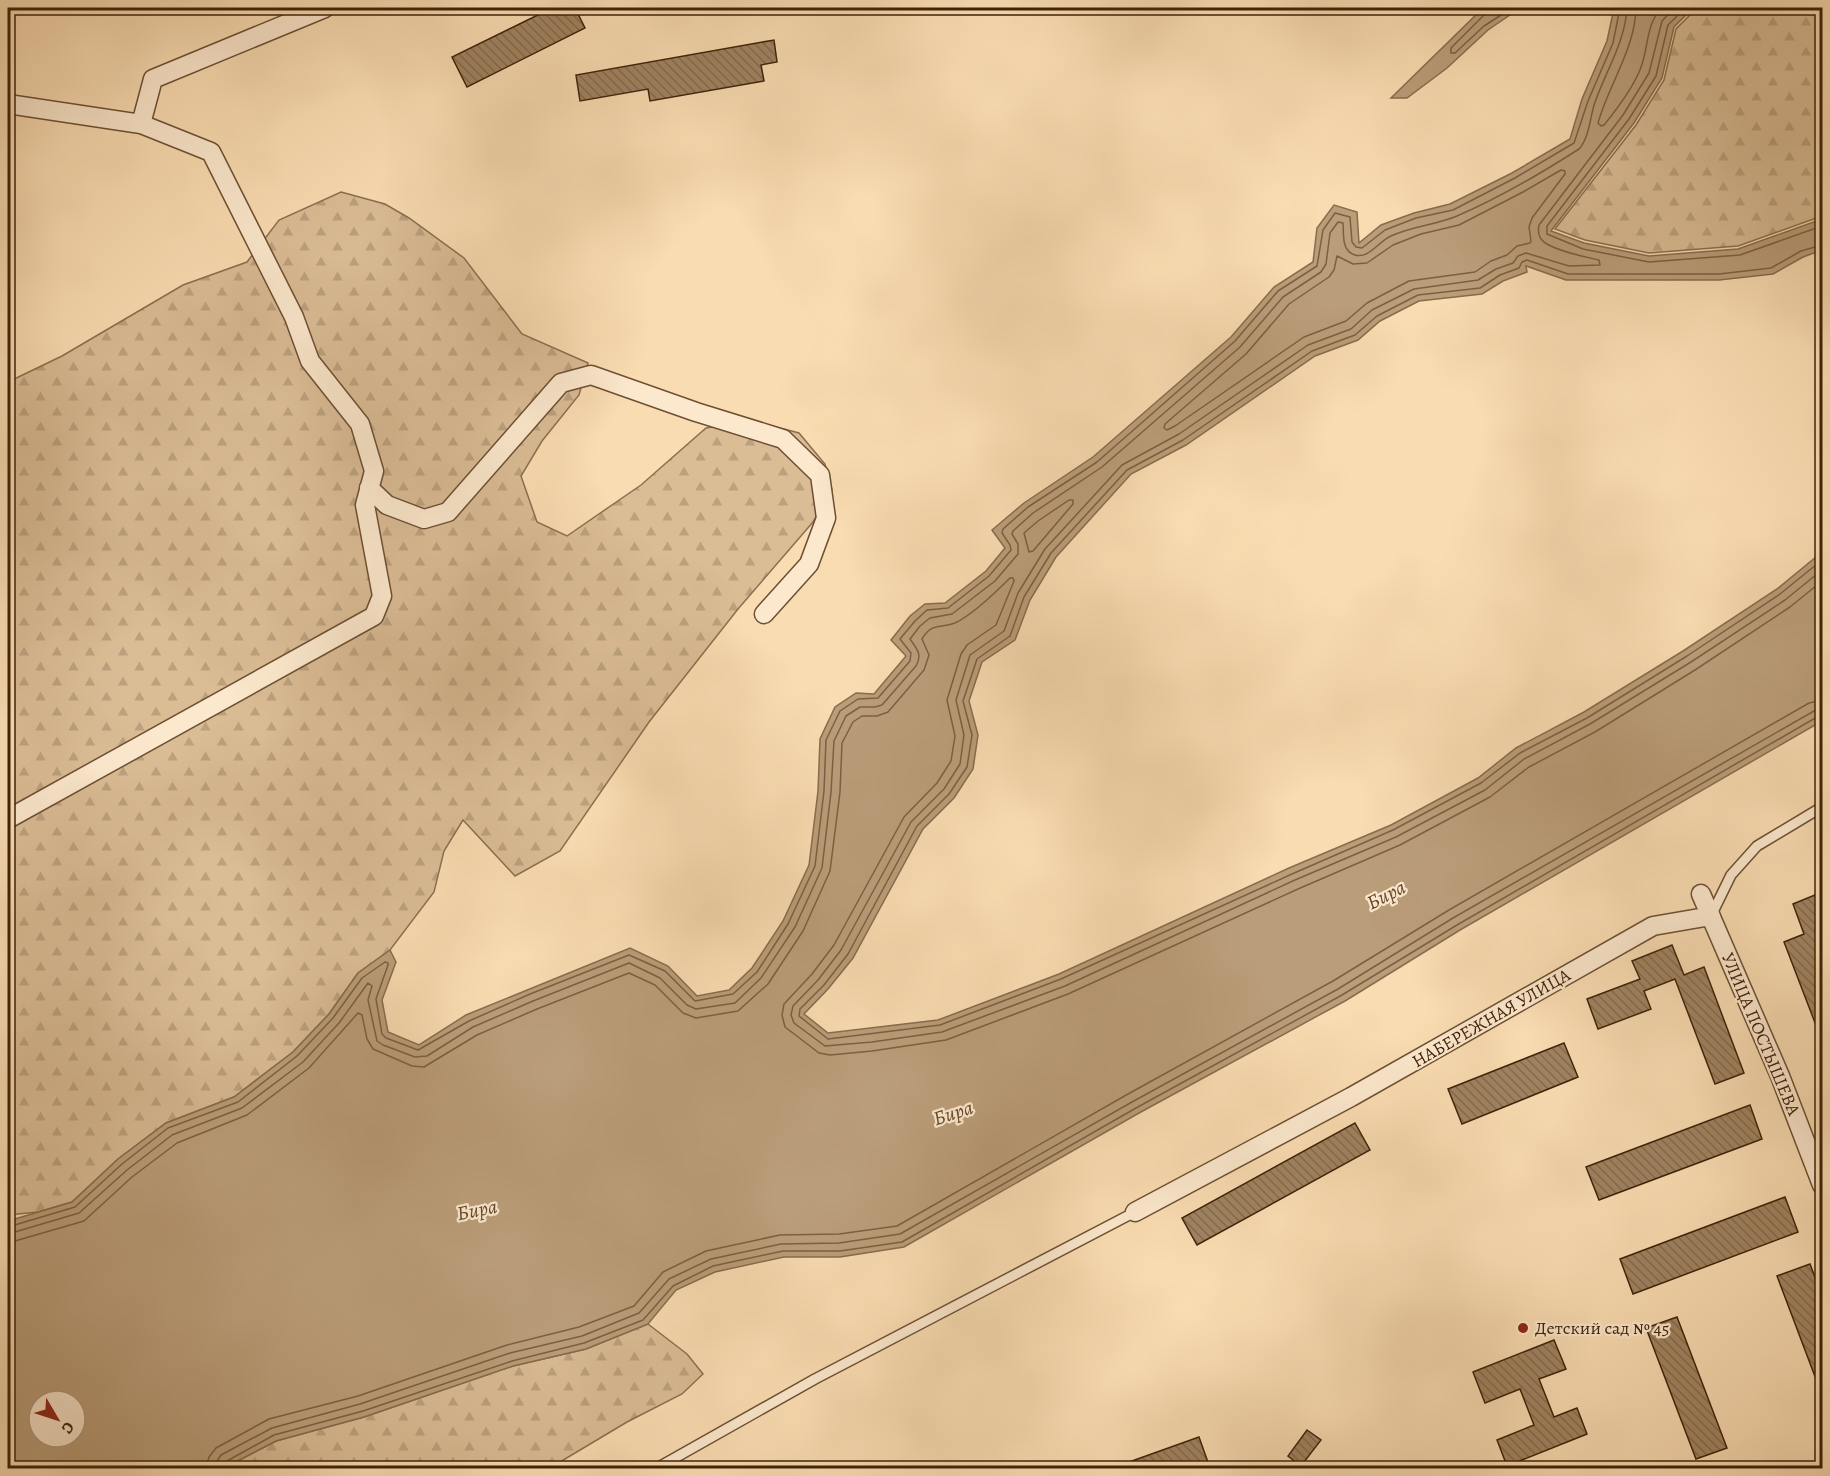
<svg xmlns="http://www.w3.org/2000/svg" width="1830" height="1476" font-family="Alegreya,serif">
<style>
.forest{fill:url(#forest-firs);stroke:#8c6f4f;stroke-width:1.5}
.water{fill:#ba9d79;stroke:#886c4c;stroke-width:1.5;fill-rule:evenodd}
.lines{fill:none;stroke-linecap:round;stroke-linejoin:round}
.shore{stroke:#7c6041;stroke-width:1.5}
.building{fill:url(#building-back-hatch);stroke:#3e2209;stroke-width:1.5}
.service-casing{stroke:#6d5033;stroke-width:12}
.minor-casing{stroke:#6d5033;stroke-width:21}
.service{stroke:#fce8cd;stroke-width:9}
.minor{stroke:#fce8cd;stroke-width:18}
.poi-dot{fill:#8f2418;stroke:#fce8cd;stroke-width:2}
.labels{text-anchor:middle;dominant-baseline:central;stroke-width:4.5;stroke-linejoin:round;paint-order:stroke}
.street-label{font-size:18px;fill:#3e2209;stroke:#fce8cd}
.poi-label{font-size:18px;fill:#3e2209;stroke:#fce8cd;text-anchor:start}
.water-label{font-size:20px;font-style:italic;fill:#63472b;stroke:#fce8cd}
</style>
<defs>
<pattern id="forest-firs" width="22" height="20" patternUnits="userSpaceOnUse" patternTransform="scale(1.5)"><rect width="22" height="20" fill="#dabc95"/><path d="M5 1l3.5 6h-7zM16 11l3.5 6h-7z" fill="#bca17f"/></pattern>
<pattern id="building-back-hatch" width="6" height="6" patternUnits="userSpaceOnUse" patternTransform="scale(1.5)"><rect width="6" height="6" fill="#a08361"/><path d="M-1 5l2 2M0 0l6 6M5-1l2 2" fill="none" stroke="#846b4e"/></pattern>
</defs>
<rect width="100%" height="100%" fill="#fadcb2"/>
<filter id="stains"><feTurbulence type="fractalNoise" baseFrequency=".00333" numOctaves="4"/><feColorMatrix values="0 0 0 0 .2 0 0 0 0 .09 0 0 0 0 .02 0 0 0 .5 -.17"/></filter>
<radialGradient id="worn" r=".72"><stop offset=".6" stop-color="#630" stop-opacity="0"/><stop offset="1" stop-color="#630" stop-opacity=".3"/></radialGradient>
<path class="forest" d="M1697 8H1822V216L1738 246 1649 253 1585 240 1555 229 1636 125 1664 80 1676 29Z
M341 192 385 204 409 218 464 258 522 334 588 363 579 395 542 441 521 476 537 522 567 536 641 485 706 428 750 420 799 433 825 464 832 490 813 522 738 609 649 722 560 851 515 876 463 820 444 851 434 892 390 950 358 973 329 1014 293 1052 234 1097 166 1123 118 1159 72 1202 38 1212 8 1215V382L62 356 183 285 247 262 279 220Z
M648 1324 687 1354 703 1374 682 1394 627 1422 550 1468H224L276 1441 364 1417 513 1366 586 1349Z"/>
<path class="water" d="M1483 8H1520L1488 30 1447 68 1407 98H1391Z
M1614 8H1693L1674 27 1662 78 1634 123 1551 231 1584 243 1649 256 1738 249 1822 219V250L1803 257 1773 274 1719 280H1566L1526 266 1527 272 1503 281 1482 294 1419 301 1380 321 1358 340 1315 356 1186 445 1131 474 1056 557 1030 600 1015 640 982 662 969 701 978 735 973 769 954 798 923 829 853 958 828 989 804 1014 828 1033 938 1020 1059 974 1289 868 1391 825 1478 778 1516 748 1584 712 1683 651 1777 589 1822 552V721L1460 930 1345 1001 1139 1113 904 1247 840 1257H784L715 1272 676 1290 648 1324 586 1349 513 1366 364 1417 276 1441 224 1468H8V1221L72 1202 118 1159 166 1123 234 1097 293 1052 329 1014 358 973 390 950 396 962 382 1000 388 1032 419 1045 466 1015 630 948 668 966 697 996 729 990 752 968 783 921 809 865 818 791 820 739 835 707 856 693 874 694 906 656 891 640 910 616 925 604 945 603 986 571 1005 548 992 530 1024 503 1093 457 1231 337 1274 287 1313 262 1317 228 1334 205 1357 212 1359 243 1381 225 1414 213 1450 204 1512 173 1570 139 1582 99 1607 41ZM39 1401H75V1437H39Z"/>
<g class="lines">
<path class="shore" d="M1487 8 1485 14 1451 48V53H1455L1484 26 1512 8
M1636 8C1635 49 1609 84 1598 123L1601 126 1604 125C1617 109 1632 89 1640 70 1649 49 1645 24 1662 8
M1674 8 1662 21 1649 73 1623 115 1539 225C1538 230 1538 235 1541 239 1549 250 1586 257 1599 260L1600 265 1569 266 1526 253 1518 256 1513 263 1496 269 1478 280 1414 289 1372 310 1351 329 1308 345 1179 434 1122 465 1045 549 1018 593 1004 631 970 655 956 700 964 735 960 764 944 789 911 822 841 950 818 980 793 1006 791 1015 794 1023 825 1046 872 1042 942 1032 1065 986 1295 880 1396 837 1485 790 1524 759 1590 724 1691 662 1785 600 1822 570
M1685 8 1668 25 1656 76 1629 119 1547 226V234L1583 249 1649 262 1740 255 1822 226
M1561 170 1565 171V174L1532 218 1529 227 1531 241 1530 243 1517 246 1507 255 1491 261 1475 272 1409 281 1367 303 1346 321 1304 337 1175 426 1167 430 1164 428 1165 424 1246 354 1289 304 1329 277 1334 270 1337 256 1353 264 1367 263 1393 245 1421 234 1459 225 1523 192Z
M1822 245 1801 251 1771 268 1719 274H1568L1527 260 1522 262 1519 268 1500 275 1480 288 1418 295 1377 316 1355 335 1312 351 1183 440 1127 470 1051 553 1024 597 1010 636 977 659 963 701 972 735 967 767 949 794 917 826 848 954 824 985 800 1009 799 1016 828 1039 940 1025 1061 979 1292 874 1393 830 1481 783 1520 753 1587 718 1687 656 1780 594 1822 560
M1069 500H1073V504L1033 551 1029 552 1024 533 1038 521Z
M8 1227 75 1207 122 1164 168 1128 238 1102 297 1056 333 1018 362 978 385 962 388 963V965L376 999 382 1034 386 1038 418 1050 469 1021 530 994 629 955 665 971 695 1001 733 994 757 972 788 924 815 866 824 791 826 740 840 711 858 699 878 698 910 661 911 653 900 639 915 621 927 610 948 608 989 576 1011 550 1010 545 1002 533 1003 529 1028 507 1097 462 1235 341 1278 291 1317 266 1323 230 1335 213 1350 217 1352 242 1356 247 1362 248 1385 230 1416 218 1453 210 1515 178 1574 143 1588 101 1613 43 1620 8
M8 1234 79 1213 127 1170 172 1135 242 1108 303 1062 339 1023 368 983 372 986 368 1000 377 1041 383 1045 415 1057 427 1056 473 1027 533 1001 629 963 660 978 687 1005 696 1009 735 1003 761 978 795 927 822 868 831 792 834 741 846 716 860 707H875L882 705 916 666C923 654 916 648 910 639L920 626 930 618 952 614 995 581 1018 554V544L1012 534 1013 531 1033 513 1102 467 1240 347 1283 297 1321 272 1326 264 1330 233 1338 222 1343 223C1344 234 1341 251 1355 255 1369 259 1379 241 1391 236 1412 226 1436 225 1457 216 1499 198 1540 174 1579 149 1589 138 1590 119 1594 105 1605 72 1625 43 1627 8
M8 1243 84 1221 132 1177 177 1143 247 1115 309 1068 358 1013 362 1015 367 1039 373 1049 412 1066 424 1067 477 1035 537 1009 629 973 655 985 683 1013 696 1018 738 1011 768 984 803 931 830 871 840 792 842 743 853 722 862 716H877L888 712 924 670 929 655 922 639C932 622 940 629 955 623 972 615 997 591 1010 578H1013L1014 581 996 625 967 645 961 654 947 700 955 736 951 761 937 783 904 817 834 945 812 974 784 1004 782 1015 785 1027 819 1053 830 1055 872 1051 946 1040 1068 994 1298 889 1400 845 1490 797 1529 767 1595 732 1695 670 1790 607 1822 581
M206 1468 209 1457 216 1448 269 1419 358 1396 507 1345 579 1327 634 1306 663 1272 706 1251 780 1235 839 1234 897 1226 1128 1094 1333 981 1449 910 1809 703 1822 700
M215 1468 217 1461 221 1455 272 1428 360 1404 510 1353 582 1336 639 1313 669 1279 711 1259 781 1244 839 1243 900 1234 1132 1102 1338 989 1453 918 1814 711 1822 709
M223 1468 227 1461 274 1435 363 1411 512 1361 584 1343 643 1320 673 1286 713 1266 783 1251H840L902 1242 1136 1108 1342 995 1457 925 1817 717 1822 716"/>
</g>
<path class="building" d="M552 8H575L585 28 467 87 452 57Z
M774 40 777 62 761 65 764 81 650 101 648 89 580 101 576 75Z
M1822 892V926L1815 929 1822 949V1041L1784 942 1804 934 1793 904Z
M1672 945 1684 975 1704 967 1744 1073 1715 1084 1675 979 1644 991 1651 1009 1598 1029 1587 999 1640 979 1632 961Z
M1564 1043 1578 1077 1462 1124 1448 1089Z
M1750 1105 1762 1139 1599 1200 1586 1167Z
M1355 1123 1370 1150 1197 1245 1182 1218Z
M1785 1197 1798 1232 1633 1294 1620 1259Z
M1810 1264 1822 1296V1395L1777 1276Z
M1677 1317 1727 1448 1696 1459 1646 1328Z
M1554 1340 1566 1369 1539 1379 1554 1417 1577 1408 1587 1434 1507 1466 1497 1440 1534 1425 1520 1389 1485 1403 1473 1372Z
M1307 1430 1321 1440 1301 1466 1288 1456Z
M1199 1437 1210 1468H1119L1118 1466Z"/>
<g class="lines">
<defs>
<path id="service" d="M1711 916 1731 875 1757 846 1822 807
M657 1468 815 1379 1135 1212"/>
<path id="minor" d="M8 104 141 124 211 152 294 317 310 361 360 424 374 471 365 505 382 596 374 616 8 819
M141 124 153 79 325 8
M369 488 387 505 424 519 448 512 561 383 591 375 696 412 783 439 820 475 826 518 809 564 764 614
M1701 894 1780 1076 1822 1185
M1135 1212 1351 1097 1653 926 1711 916"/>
</defs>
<use href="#service" class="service-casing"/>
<use href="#minor" class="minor-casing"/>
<use href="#service" class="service"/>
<use href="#minor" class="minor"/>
</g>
<circle class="poi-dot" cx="1523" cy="1328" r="6"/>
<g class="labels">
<g class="street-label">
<text transform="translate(1491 1018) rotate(-30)">НАБЕРЕЖНАЯ УЛИЦА</text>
<text transform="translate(1761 1034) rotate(67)">УЛИЦА ПОСТЫШЕВА</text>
</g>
<g class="poi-label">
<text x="1535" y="1328">Детский сад № 45</text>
</g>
<g class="water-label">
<text transform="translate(1386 895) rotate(-27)">Бира</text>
<text transform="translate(953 1113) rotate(-18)">Бира</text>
<text transform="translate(477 1210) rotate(-11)">Бира</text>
</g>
</g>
<rect width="1830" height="1476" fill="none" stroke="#fadcb2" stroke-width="30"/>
<rect x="9" y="9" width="1812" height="1458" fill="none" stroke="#3e2209" stroke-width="3"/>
<rect x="15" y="15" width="1800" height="1446" fill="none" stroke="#3e2209" stroke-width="1.5"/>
<g transform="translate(57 1419) rotate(129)"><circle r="28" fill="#fce8cd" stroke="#b0997f" stroke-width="1.5"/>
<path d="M0-4.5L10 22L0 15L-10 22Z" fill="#8f2418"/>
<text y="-9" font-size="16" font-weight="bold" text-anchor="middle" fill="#3e2209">С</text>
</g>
<rect width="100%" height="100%" filter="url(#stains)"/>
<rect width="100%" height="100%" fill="url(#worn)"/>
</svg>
